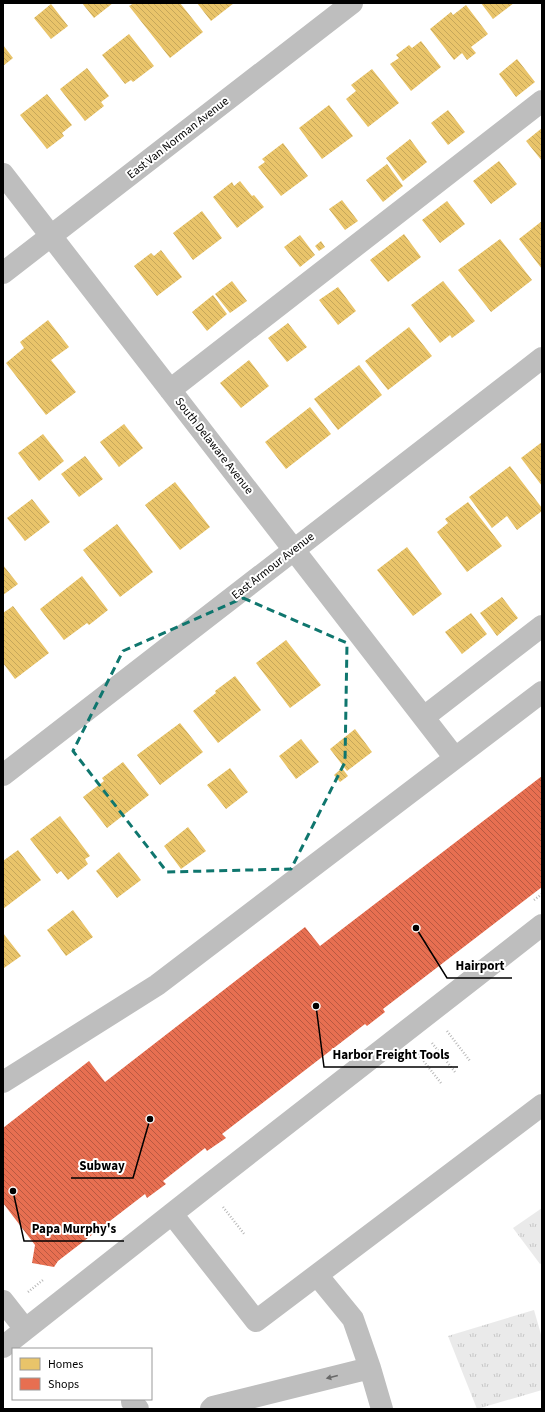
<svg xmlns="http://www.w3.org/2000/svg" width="545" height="1412" font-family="'Source Sans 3',sans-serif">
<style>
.park{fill:url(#park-tufts)}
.homes{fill:url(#homes-back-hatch)}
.shops{fill:url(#shops-back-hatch)}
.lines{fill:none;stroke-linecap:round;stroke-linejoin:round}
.path{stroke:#b8b8b8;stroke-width:2.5;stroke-dasharray:1 2;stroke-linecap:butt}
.minor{stroke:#bebebe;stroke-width:22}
.oneway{fill:#686868}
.marked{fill:none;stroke:#0f766e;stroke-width:3;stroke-dasharray:8 5;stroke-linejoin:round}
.labels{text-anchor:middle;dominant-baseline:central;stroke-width:4;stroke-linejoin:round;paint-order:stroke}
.street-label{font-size:12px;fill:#000;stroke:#fff}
.leader{fill:none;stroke:#000;stroke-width:1.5}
.callout-dot{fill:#000;stroke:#fff;stroke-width:1.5}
.callout-label{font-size:13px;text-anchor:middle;font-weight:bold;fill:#000;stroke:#fff;stroke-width:4;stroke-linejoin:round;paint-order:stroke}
</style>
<defs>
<pattern id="park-tufts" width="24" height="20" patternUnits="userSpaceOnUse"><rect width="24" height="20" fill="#eaeaea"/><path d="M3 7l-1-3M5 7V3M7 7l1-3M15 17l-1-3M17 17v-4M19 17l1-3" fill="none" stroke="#c7c7c7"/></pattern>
<pattern id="homes-back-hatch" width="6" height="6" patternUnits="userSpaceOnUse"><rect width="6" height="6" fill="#e9c46a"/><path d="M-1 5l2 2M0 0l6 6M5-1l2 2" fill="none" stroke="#c6a75a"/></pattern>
<pattern id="shops-back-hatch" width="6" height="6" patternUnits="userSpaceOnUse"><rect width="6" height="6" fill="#e76f51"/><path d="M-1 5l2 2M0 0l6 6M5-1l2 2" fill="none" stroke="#b95941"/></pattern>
</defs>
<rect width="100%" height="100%" fill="#fff"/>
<path class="park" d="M542 1208V1263L540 1264 513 1228Z
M534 1310 542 1338V1390L477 1409 448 1336Z"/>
<path class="homes" d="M82 3H113L94 18Z
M134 3H180L203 32 170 58 129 6Z
M197 3H234L211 21Z
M481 3H514L493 19Z
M51 4 68 26 51 39 34 18Z
M466 5 488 34 471 47 476 53 467 60 462 53 454 60 430 29 451 12 453 15Z
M129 34 154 66 133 82 131 80 125 84 102 55Z
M421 41 441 67 411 91 390 64 399 58 396 55 409 45 412 48Z
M3 45 13 58 3 66Z
M517 59 535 82 516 97 499 74Z
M87 68 109 96 101 102 104 106 85 121 60 89Z
M372 69 399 103 368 127 346 99 356 91 351 85Z
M47 94 72 125 62 133 64 136 47 149 20 115Z
M329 105 353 136 322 159 299 128Z
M448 110 465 132 448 145 431 123Z
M542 128V161L526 141Z
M410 139 427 162 403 181 386 158Z
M283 143 308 176 281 196 258 167 265 162 262 159Z
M499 161 517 184 491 204 473 181Z
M387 164 403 186 383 202 366 180Z
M240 181 252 196 254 195 264 207 237 228 213 197 232 182 234 186Z
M342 200 358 221 345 230 329 209Z
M447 201 465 224 440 243 422 220Z
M202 211 222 238 193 260 173 233Z
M542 221V269L519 239Z
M404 234 421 257 388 282 370 260Z
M300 235 315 255 300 267 284 247Z
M500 239 532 280 491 312 458 270Z
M321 241 325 247 319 251 315 246Z
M161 250 182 277 157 296 134 266 151 253 154 256Z
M232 281 247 301 230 313 215 294Z
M443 281 475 321 452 338 450 335 440 343 411 305Z
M338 287 356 311 338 325 319 300Z
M213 295 227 314 207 331 192 312Z
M48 320 69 347 51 360 76 392 46 415 6 363 24 348 20 342Z
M288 323 307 347 287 362 268 338Z
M409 327 432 356 388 390 365 361Z
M249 360 269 386 241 408 220 383Z
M359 365 382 395 338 430 314 399Z
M310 407 331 434 286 469 265 442Z
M124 424 143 448 119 467 100 442Z
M43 434 64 461 39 481 18 453Z
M542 442V486L521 458Z
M85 456 103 479 79 497 61 474Z
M510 466 542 508V511L517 530 507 516 492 528 469 497Z
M175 482 210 527 180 550 145 505Z
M32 499 50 522 25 541 7 518Z
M468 502 502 546 467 572 437 532 448 523 445 519Z
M117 524 153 572 120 597 83 550Z
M407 547 442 594 413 616 377 570Z
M3 565 18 584 3 595Z
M82 576 108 610 89 625 87 623 64 640 40 609Z
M502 597 518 618 497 636 480 613Z
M13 606 49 653 15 679 3 663V613Z
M471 613 487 634 462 654 445 632Z
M286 640 321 685 290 708 256 663Z
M235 676 261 710 218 743 193 711 216 693 215 691Z
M180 723 203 752 160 785 137 755Z
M355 729 372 752 347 771 330 749Z
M301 739 319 762 296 779 279 756Z
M123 762 149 795 107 828 83 797 104 781 102 778Z
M230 768 248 792 226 809 207 785Z
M342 768 348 776 340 782 334 775Z
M60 816 90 856 85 859 88 864 68 880 61 871 57 874 30 839Z
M188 827 206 851 181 869 164 846Z
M18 850 41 880 3 909V861Z
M119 852 141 880 117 898 96 871Z
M73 910 93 937 66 956 47 930Z
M3 933 21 956 4 968 3 967Z"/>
<path class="shops" d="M542 776V887L383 1009 385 1012 367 1026 365 1024 222 1134 226 1138 207 1151 205 1148 163 1181 166 1184 147 1198 145 1194 58 1261 54 1267 32 1263 35 1245 3 1203V1128L89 1061 105 1082 305 927 320 946Z"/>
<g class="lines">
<path class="path" d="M534 900 542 894
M447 1031 470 1061
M432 1043 455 1072
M418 1054 441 1083
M223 1207 245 1235
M28 1292 43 1280"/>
<path class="minor" d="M3 174 455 758
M3 273 352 3
M170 390 542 101
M424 717 542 626
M3 775 542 358
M3 1082 157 985 542 692
M172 1214 256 1321 542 1105
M317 1275 353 1319 370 1368 382 1409
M3 1301 25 1329
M3 1347 206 1187 542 925
M132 1402 138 1409
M211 1409 213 1407 370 1368"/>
</g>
<defs><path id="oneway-solid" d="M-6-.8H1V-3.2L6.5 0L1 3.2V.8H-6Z"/></defs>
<use class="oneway" href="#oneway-solid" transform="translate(332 1377) rotate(166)"/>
<path class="marked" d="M243 598 347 643 345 762 291 869 167 872 73 751 123 651Z"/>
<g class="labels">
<g class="street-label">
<text transform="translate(178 138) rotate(-38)">East Van Norman Avenue</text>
<text transform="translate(214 446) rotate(52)">South Delaware Avenue</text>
<text transform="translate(273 566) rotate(-38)">East Armour Avenue</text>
</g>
</g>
<path class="leader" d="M416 928L447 978H512M316 1006L324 1067H458M150 1119L133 1178H71M13 1191L24 1241H124"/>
<g class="callout-dot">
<circle cx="416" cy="928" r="4"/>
<circle cx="316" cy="1006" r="4"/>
<circle cx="150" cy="1119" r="4"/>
<circle cx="13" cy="1191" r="4"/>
</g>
<g class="callout-label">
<text x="480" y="970">Hairport</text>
<text x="391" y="1059">Harbor Freight Tools</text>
<text x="102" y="1170">Subway</text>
<text x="74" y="1233">Papa Murphy's</text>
</g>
<rect width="545" height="1412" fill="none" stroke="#000000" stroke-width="8"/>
<rect x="12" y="1348" width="140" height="52" fill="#ffffff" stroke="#999999"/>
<rect x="20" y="1358" width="20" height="12" fill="#e9c46a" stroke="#999999"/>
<text x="48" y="1368" font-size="12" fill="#000000">Homes</text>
<rect x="20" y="1378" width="20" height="12" fill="#e76f51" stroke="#999999"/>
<text x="48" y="1388" font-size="12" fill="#000000">Shops</text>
</svg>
